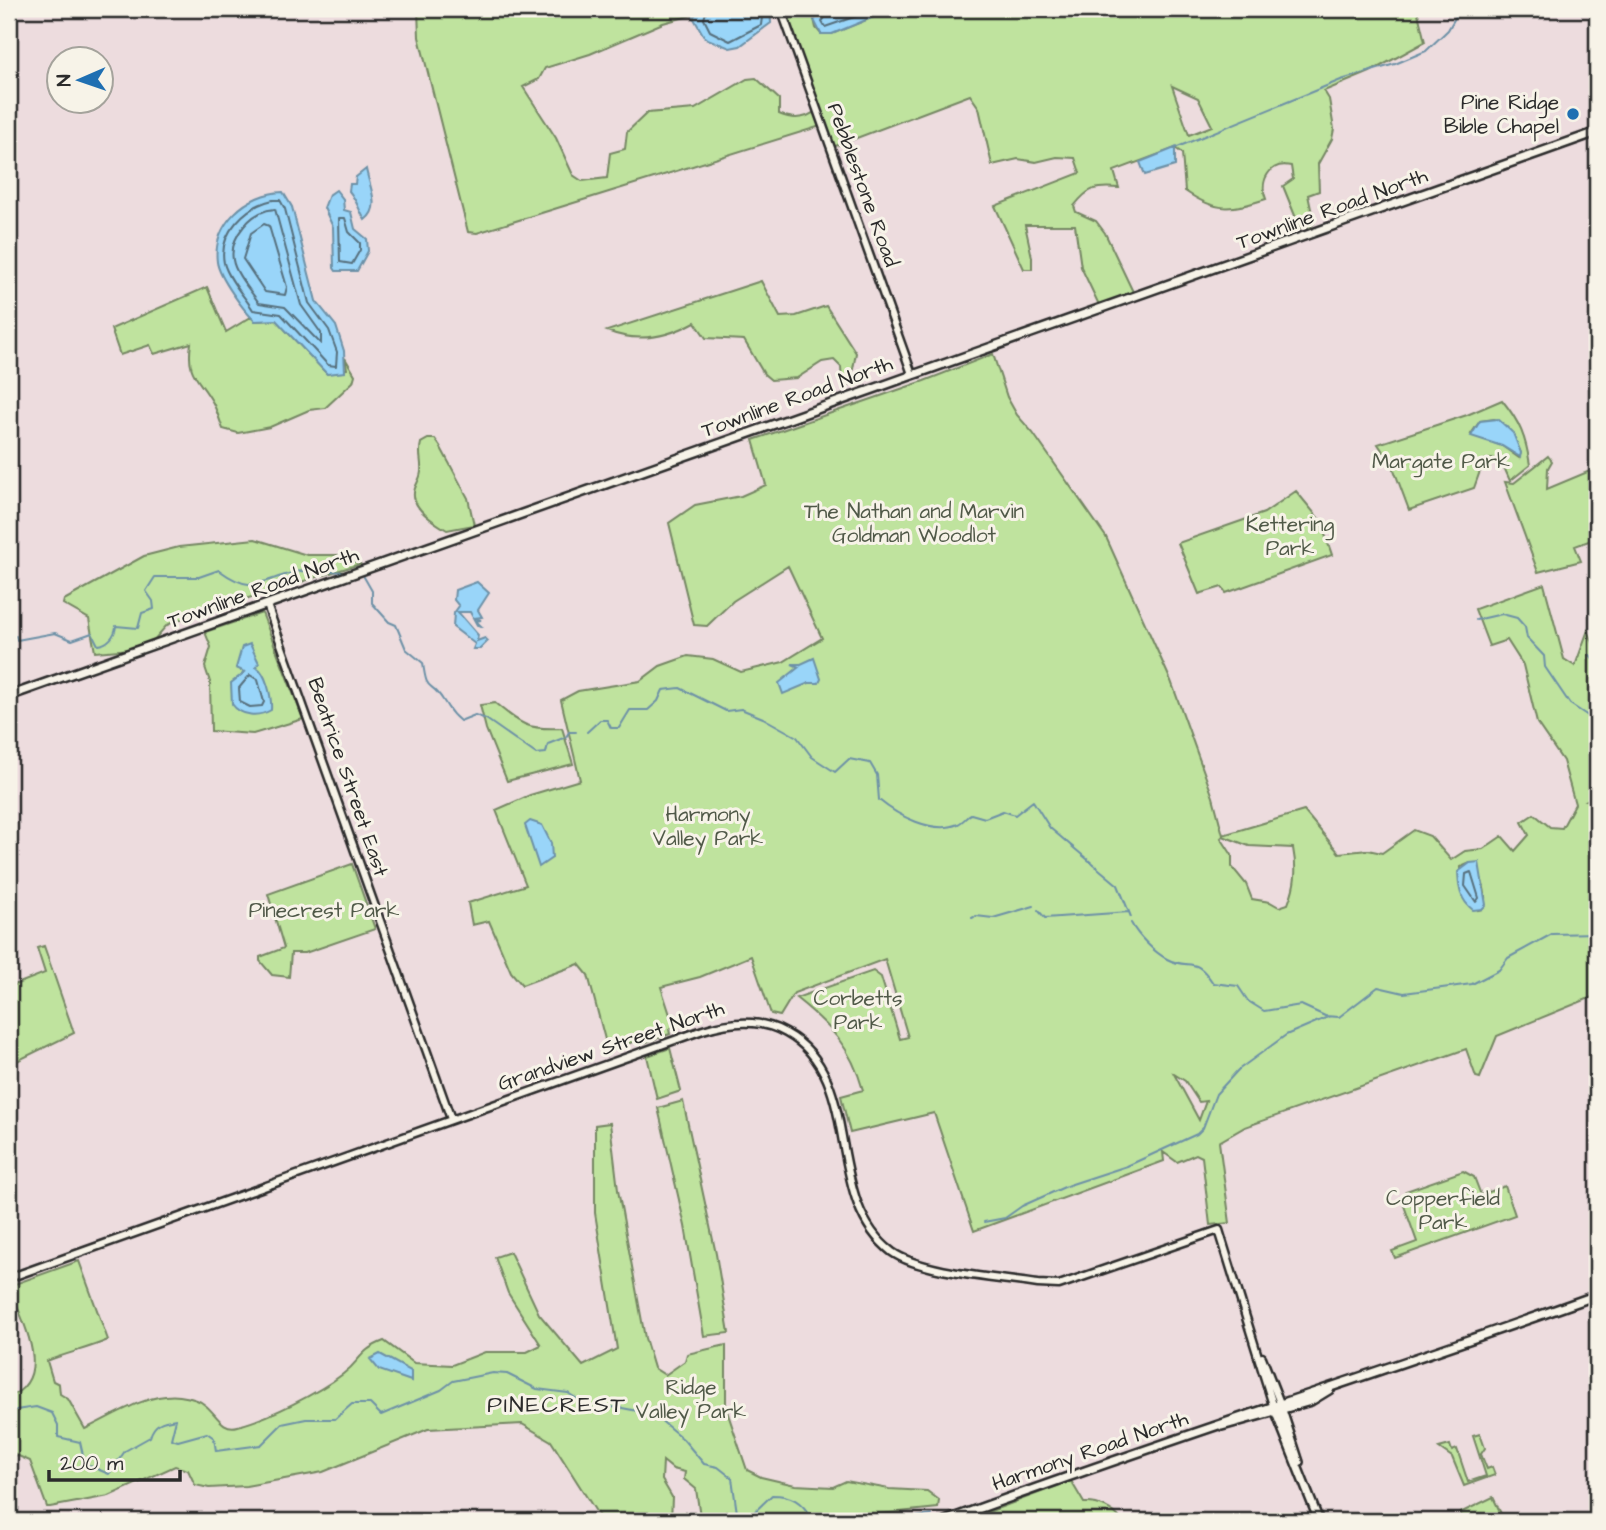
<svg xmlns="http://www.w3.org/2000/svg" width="1606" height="1530" font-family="'Architects Daughter',sans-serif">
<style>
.green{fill:#bfe39e;stroke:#758764;stroke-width:2;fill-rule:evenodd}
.water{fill:#99d5f9;stroke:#6d91a7;stroke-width:2}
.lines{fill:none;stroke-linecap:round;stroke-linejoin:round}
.shore{stroke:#576f7d;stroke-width:2}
.stream{stroke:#6d91a7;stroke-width:2}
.tertiary-casing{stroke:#2b2b2b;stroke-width:11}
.secondary-casing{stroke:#2b2b2b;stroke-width:12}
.tertiary{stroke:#f7f3e8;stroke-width:6}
.secondary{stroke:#f7f3e8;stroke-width:7}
.poi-dot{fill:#1f6fb2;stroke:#f7f3e8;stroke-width:2.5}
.labels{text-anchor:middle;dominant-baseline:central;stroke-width:6;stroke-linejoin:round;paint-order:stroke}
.poi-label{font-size:21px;fill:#2b2b2b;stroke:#f7f3e8;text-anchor:end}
.street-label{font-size:21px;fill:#2b2b2b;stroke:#f7f3e8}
.park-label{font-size:21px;fill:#505948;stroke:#f7f3e8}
.neighbourhood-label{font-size:23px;letter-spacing:2px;fill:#2b2b2b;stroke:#f7f3e8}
</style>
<rect width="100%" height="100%" fill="#eddcde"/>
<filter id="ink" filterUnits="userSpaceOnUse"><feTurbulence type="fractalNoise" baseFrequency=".0143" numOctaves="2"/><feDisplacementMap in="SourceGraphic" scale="14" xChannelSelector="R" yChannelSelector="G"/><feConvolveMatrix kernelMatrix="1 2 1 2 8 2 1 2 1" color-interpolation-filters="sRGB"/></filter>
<g filter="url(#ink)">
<path class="green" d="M418 9H715L663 23 590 54 545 68 539 79 523 87 556 138 573 175 582 181 607 178 610 153 625 149 627 132 647 113 695 109 747 79 756 78 779 99V114C793 120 806 120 818 109L781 16 770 15V9H826L814 19 816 28 821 34H832L893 9H1417L1425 42 1370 72 1324 91 1329 99 1334 129 1332 139 1318 164 1319 191 1308 195 1314 223 1311 226 1300 228 1283 186 1293 179 1291 166C1269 161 1259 182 1266 199 1231 210 1217 213 1185 191L1182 153 1175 148 1114 171 1119 188C1096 186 1089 187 1074 206L1076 212 1096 221 1105 233 1134 294 1100 307 1081 267 1075 225H1025L1032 257V269H1024L995 206 1080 173 1075 158 1057 157 1036 162 1018 159 992 165 979 108 970 95 833 147 824 125 477 233 468 232 419 37ZM1172 86 1198 98 1212 126 1189 135Z
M761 281 780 317 796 316 826 306 856 353 850 385H842L841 367 834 360 822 362 797 378 771 380 764 374 744 340 706 338 695 322C666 338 637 343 607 331Z
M207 287 226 332 251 317 255 321 276 320 327 374 347 369 345 358 355 375 353 382 325 408 309 410 270 427 238 433 223 429C220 421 217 411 213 403 199 377 186 377 191 343L154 354 150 345 120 355 111 329Z
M993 354 1007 397 1017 415 1033 433 1106 537 1171 681 1213 797 1223 835 1304 811 1339 853 1368 850 1382 853 1414 830 1430 836 1451 860 1465 851 1483 849 1502 836 1515 851 1529 835 1522 822 1534 814 1550 827 1562 828 1575 804 1563 761 1537 723 1523 665 1507 640 1489 646 1475 609 1544 584 1564 659 1575 666 1588 630 1597 652V794L1587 800H1594L1597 811V995L1497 1036 1480 1078 1476 1077 1466 1049 1245 1127 1219 1142 1230 1223 1210 1225 1202 1157 1196 1154 1177 1162 1163 1152 1164 1161 974 1231 934 1113 850 1133 841 1096 863 1090C851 1047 830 1025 796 998L873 971 881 977 900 1039 908 1037 885 959 794 993 780 1016 771 1014 751 956 700 977 661 987 674 1027 669 1029 670 1034 643 1043 641 1039 608 1051 588 975 579 964 522 985 511 972 489 921 472 925 468 903 526 885 496 810 530 795 580 780 561 700 578 691 640 681 660 666 688 656 713 659 741 672 783 662 822 638 788 566 733 601 707 626 694 625 669 523 695 505 741 496 766 485 753 440 924 381ZM1223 836 1249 846 1293 848C1297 869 1296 884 1288 904L1279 907 1270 902 1252 899 1246 884 1232 867V855L1221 838ZM1470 863 1476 864C1481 878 1490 897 1482 909L1478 910 1459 882 1461 867ZM1174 1074 1185 1081 1199 1102 1206 1101 1199 1120Z
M1502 400C1520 422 1526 438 1530 465L1510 481 1500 458 1484 460 1474 488 1409 510 1393 467 1378 444 1467 415ZM1494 419C1510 425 1514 437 1521 453L1519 458 1502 446 1471 434 1480 421Z
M428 439H435L440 446 468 498 474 525 447 530C435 523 412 509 414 493 414 486 421 479 421 471 422 461 418 454 421 443Z
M1548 456 1552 461 1548 468 1547 489 1597 468V538L1575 546 1581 561 1538 572 1505 482 1514 483Z
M1296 491 1320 520 1332 555 1226 593 1222 587 1199 594 1178 543 1264 513Z
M255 539 307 555H340L360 564 186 617 167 625 152 642 132 649 95 652 89 619 63 604 64 600 144 556 179 547Z
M262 613 303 719 253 734 211 731 210 682 205 667 211 647 205 632Z
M495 703C521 725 528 730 562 728L573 764 507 781 486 729 480 705Z
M352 864 375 929 305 953H291L289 977 272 975 260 961V957L284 948 268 894Z
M44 946 74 1033 9 1065V987L45 973 37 948Z
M670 1048 681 1091 657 1099 647 1056Z
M683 1101 716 1254 729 1333 704 1336 685 1226 658 1108Z
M610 1123 618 1190 645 1338 654 1368 665 1375 685 1361 687 1354 726 1345V1408L747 1470 761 1477 795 1485 833 1487 846 1481 889 1489 927 1491 939 1500 938 1508 871 1515 867 1521H733L726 1512 719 1521H697L700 1516 696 1489 684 1479 685 1472 673 1469 663 1461 662 1480 672 1497 671 1521H602L551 1441 522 1424 428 1429 323 1472 246 1486 209 1488 195 1485 188 1470 175 1466 109 1496 50 1507H47L30 1461 9 1452V1397C56 1377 21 1320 9 1286L79 1261 108 1340C87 1349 67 1353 47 1361L53 1381 59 1384 60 1394 68 1399 85 1429C113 1416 148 1392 180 1396 187 1397 200 1400 205 1405 216 1413 222 1431 238 1426 269 1418 318 1393 343 1374 362 1360 358 1351 384 1341L414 1363 452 1365 485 1352H527L541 1345 508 1293 495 1257 510 1252 539 1314 583 1366 617 1349 595 1213V1125Z
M1463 1171 1474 1177 1481 1195 1505 1186 1515 1215 1395 1258 1392 1251 1417 1242 1402 1200 1406 1191Z
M1480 1434 1485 1448 1481 1454 1487 1469 1492 1467 1495 1475 1464 1486 1452 1457 1439 1448 1450 1445 1452 1451 1457 1449 1468 1482 1486 1476 1473 1436Z
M1071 1481 1084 1503C1098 1502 1114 1509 1122 1521H964Z
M1493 1497 1504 1520 1465 1521 1460 1513Z"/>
<path class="water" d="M715 9H770L771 23 740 46 730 48 705 38 693 17 697 13Z
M826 9H893L832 34H821L814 20Z
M1175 148V166L1145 175 1140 162Z
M366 169C369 186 382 208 365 220 359 210 356 199 349 191L350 184H355L356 177Z
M336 190 343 199 344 210 351 212 355 229 367 239 368 251 357 271H336L334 268 333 227 324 208 329 195Z
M283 192 292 207 316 301 336 326 344 351 345 372 327 374 276 320 255 321C244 311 219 277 217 262 212 224 247 193 283 192Z
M1498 419 1513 433 1521 453 1520 457 1502 446 1471 436 1480 421Z
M477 582 489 593 478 610 482 617 474 618 481 620 476 621 481 626 477 625 470 612H458L478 635 477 641 485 638 488 641 480 649H473L475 644 453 627 454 613 459 606 454 600 455 590Z
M250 644 259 663 256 667C266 672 272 697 271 710 259 717 241 717 232 704L231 683 245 672 236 668 242 647Z
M814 658 821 679 819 683H809L783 694 779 683 799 667 792 664H801Z
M530 821 542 825 551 843 552 858 539 867 525 825Z
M1479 862 1486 905 1482 909 1473 910C1459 899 1459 887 1458 872L1470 863Z
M380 1354 411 1371V1381L379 1370 370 1359Z"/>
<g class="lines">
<path class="shore" d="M707 9 704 19 710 31 730 41 761 25 763 9
M830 9 822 22 825 27 877 9
M273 200H280L285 209 309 303 329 330 337 352 336 366 328 365 281 314 253 310C245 297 228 279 224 263 218 233 246 206 273 200Z
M275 209 301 305 321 333V344L285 307 259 303C252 292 235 274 233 260 229 237 252 210 275 209Z
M339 218H345L349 232 360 243V250L352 264 340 262Z
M264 224 269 226 287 287 285 295 265 292 243 259 251 233Z
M250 675 258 680 264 702 262 706 250 707 240 702 239 688Z
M1471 872 1479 898 1476 902 1465 886 1466 874Z"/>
<path class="stream" d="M1175 148 1341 80 1395 64 1426 51 1448 30 1460 9
M364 577 372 591V603L389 622 396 625 406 649 423 663C427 695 430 679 443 700 450 710 449 712 460 721L475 715 486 719 536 754 546 753 548 744 566 737 569 732H576
M1476 620 1502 614 1517 618 1525 627 1527 638 1544 656 1545 667 1570 704 1588 716 1597 751
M9 637 16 636 17 640 55 633 72 640 92 633 98 645C108 644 115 636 116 626L138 628 142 613 154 609 153 601 146 591 155 577H199L219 570C252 594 258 582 292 573 308 569 326 570 342 572
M1590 655 1597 663
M587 732 600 720H607L611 728H619L630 710H648L658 701 663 690 680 688 726 711 741 709 763 718 797 737 812 757 835 772 849 759 870 763 877 775 879 800C897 815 933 835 958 824 963 822 967 816 971 814L985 818 1003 811 1015 815 1033 801 1050 828 1118 885 1131 917
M1038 910 1045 918 1129 912
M976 916 993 918 1034 906
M972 918 974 917
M1131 923C1138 936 1154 952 1167 959 1190 971 1194 954 1213 983L1238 986 1248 1001 1264 1011 1301 1005 1325 1016 1339 1017 1378 987 1404 993 1472 984 1499 970 1508 958 1552 934 1597 933
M984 1222 1005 1218 1022 1206 1069 1185 1127 1166 1197 1134 1203 1128 1216 1094 1238 1070 1286 1035 1328 1017
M9 1411 36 1407 52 1413 58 1425V1437L80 1442 85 1464 109 1474 125 1451 150 1437C154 1423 162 1421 176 1419L171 1439 178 1441 207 1433 214 1438 216 1451 261 1445 282 1424 306 1419H335L352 1404H370L381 1415 441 1390 453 1381 493 1373 507 1374 537 1389 568 1393 593 1409 617 1407 653 1414 683 1439 704 1464 718 1467 732 1478 738 1520 743 1521
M745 1521 772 1495C791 1495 802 1501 811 1518L818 1521 853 1513 874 1521
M882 1521 932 1515"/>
<defs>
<path id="tertiary" d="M781 9 912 374
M267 605 451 1119
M9 1278 703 1030C731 1021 760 1018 786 1033 866 1077 821 1198 892 1252 921 1273 1000 1278 1038 1284L1059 1285 1219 1230 1273 1405
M1262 1357 1280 1403"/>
<path id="secondary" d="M9 696 1597 132
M1281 1407 1299 1462
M1274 1408 1319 1521
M1222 1426 1311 1401 1329 1390
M945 1521C1161 1441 1380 1373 1597 1295"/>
</defs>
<use href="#tertiary" class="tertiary-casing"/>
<use href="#secondary" class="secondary-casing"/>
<use href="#tertiary" class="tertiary"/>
<use href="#secondary" class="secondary"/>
</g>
</g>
<circle class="poi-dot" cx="1573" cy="114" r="7"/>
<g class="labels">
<g class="poi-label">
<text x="1559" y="102">Pine Ridge<tspan x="1559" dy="24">Bible Chapel</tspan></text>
</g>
<g class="street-label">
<text transform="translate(863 185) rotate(70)">Pebblestone Road</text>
<text transform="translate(1332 209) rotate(-20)">Townline Road North</text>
<text transform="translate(797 397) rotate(-20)">Townline Road North</text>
<text transform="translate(263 588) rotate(-20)">Townline Road North</text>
<text transform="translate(348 777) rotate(71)">Beatrice Street East</text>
<text transform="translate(611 1046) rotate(-19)">Grandview Street North</text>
<text transform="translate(1090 1451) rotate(-19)">Harmony Road North</text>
</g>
<g class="park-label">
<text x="1441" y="461">Margate Park</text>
<text x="914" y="511">The Nathan and Marvin<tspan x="914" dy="24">Goldman Woodlot</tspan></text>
<text x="1290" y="524">Kettering<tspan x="1290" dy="24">Park</tspan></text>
<text x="708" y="814">Harmony<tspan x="708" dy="24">Valley Park</tspan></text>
<text x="324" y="910">Pinecrest Park</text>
<text x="858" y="998">Corbetts<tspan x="858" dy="24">Park</tspan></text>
<text x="1443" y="1198">Copperfield<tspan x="1443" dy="24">Park</tspan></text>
<text x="691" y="1387">Ridge<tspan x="691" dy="24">Valley Park</tspan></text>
</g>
<g class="neighbourhood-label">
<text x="557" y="1405">PINECREST</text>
</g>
</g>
<rect width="1606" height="1530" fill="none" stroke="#f7f3e8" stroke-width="35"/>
<rect x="18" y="18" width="1571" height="1495" fill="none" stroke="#2b2b2b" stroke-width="2.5" filter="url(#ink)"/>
<g transform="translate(80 80) rotate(268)"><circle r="33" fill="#f7f3e8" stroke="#a5a39c" stroke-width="2"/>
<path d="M0-5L12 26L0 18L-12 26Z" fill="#1f6fb2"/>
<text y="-10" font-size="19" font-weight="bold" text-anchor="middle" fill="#2b2b2b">N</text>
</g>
<path d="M49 1470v10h131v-10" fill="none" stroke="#2b2b2b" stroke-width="3.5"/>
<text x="60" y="1470" font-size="21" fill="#2b2b2b" stroke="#f7f3e8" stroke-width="5" paint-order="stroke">200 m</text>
</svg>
